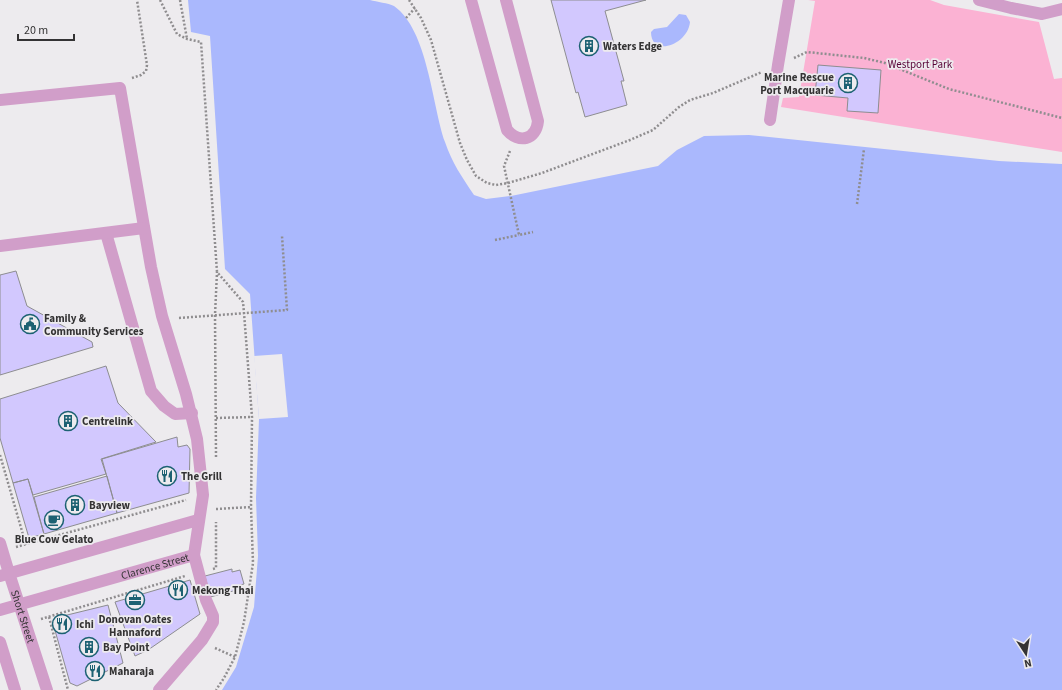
<svg xmlns="http://www.w3.org/2000/svg" width="1062" height="690" font-family="'Source Sans 3',sans-serif">
<style>
.green{fill:#fbb2d3}
.water{fill:#aab8fd}
.pier{fill:#edebee}
.building{fill:#d2c8fe;stroke:#8d8d90}
.lines{fill:none;stroke-linecap:round;stroke-linejoin:round}
.path{stroke:#8f8d8f;stroke-width:2.5;stroke-dasharray:2 2;stroke-linecap:butt}
.minor{stroke:#d19ec9;stroke-width:12}
.labels{text-anchor:middle;dominant-baseline:central;stroke-width:3.5;stroke-linejoin:round;paint-order:stroke}
.poi-label{font-size:11px;font-weight:bold;fill:#343334;stroke:#edebee;text-anchor:start}
.park-label{font-size:11px;fill:#590438;stroke:#edebee}
.street-label{font-size:11px;fill:#343334;stroke:#edebee}
</style>
<rect width="100%" height="100%" fill="#edebee"/>
<path class="green" d="M808 0H930L944 5 1039 22 1054 79 1062 78V152L781 107 783 98 799 97 815 1Z"/>
<path class="water" d="M188 0H370C377 2 388 3 394 6 428 30 432 105 445 142 452 163 462 177 474 195L486 199 511 196 658 166 677 150 704 136 749 135 999 161 1062 164V690H222L236 667 254 607 258 556 256 498 259 419 250 294 225 269 210 36 191 32Z
M679 14 686 15 690 22C688 45 651 58 651 32L654 29 667 27Z"/>
<path class="pier" d="M282 354 288 417 259 419 254 356Z"/>
<path class="building" d="M551 0H646L605 11 624 81H621L627 105 585 117 578 92 576 93Z
M818 65 881 70 878 113 847 111 848 98 815 95Z
M16 271 27 306 92 342 93 347 0 375V275Z
M106 366 118 403 156 442 101 459 106 474 33 495 28 479 13 483 0 438V399Z
M177 437 178 447 187 445 190 449 189 493 117 513 102 459Z
M107 476 117 513 44 534 34 497Z
M28 479 44 534 29 538 13 483Z
M232 569V572L240 570 244 584 236 586 237 590 210 597 205 576Z
M190 580 200 614 148 650 135 656 115 602Z
M108 605 123 663 77 686 70 683 54 627 59 617Z"/>
<g class="lines">
<path class="path" d="M160 0 177 34 187 39 201 42 217 272 243 302 244 313 252 417 251 507 253 563 244 622 235 657 224 678 216 690
M180 0 187 39
M409 0 421 18 431 40 460 143 467 160 476 176 487 183 496 185 508 183 542 173 630 140 653 130 679 107 690 100 713 93 762 72
M406 18 415 8
M794 58 807 52 864 58 885 63 949 89 1062 118
M132 78 141 75 146 71 147 65 137 0
M510 151 504 166 519 235 533 232
M857 204 864 149
M495 240 519 235
M179 318 287 310 282 236
M216 418 252 417
M0 455 26 545
M216 457 215 315 217 272
M216 509 251 507
M16 547 186 500
M213 569 216 568V522
M49 617 68 690
M41 619 185 576
M215 648 235 657"/>
<g class="minor">
<path d="M471 0 507 130C519 144 536 140 538 121L506 0"/>
<path d="M979 0 1011 8 1042 14 1062 9"/>
<path d="M0 100 120 88 151 267 162 316 186 394 197 439 203 495 194 555 206 600 213 616V622L202 640 159 690"/>
<path d="M770 120 778 65 789 0"/>
<path d="M106 233 151 391 164 406 175 414 192 413"/>
<path d="M0 246 144 228"/>
<path id="s1" d="M0 543 9 573 47 690"/>
<path d="M0 576 198 520"/>
<path id="s2" d="M0 610 194 555"/>
<path d="M0 642 15 690"/>
</g>
</g>
<defs>
<symbol id="building-ring" viewBox="-11 -11 22 22"><circle r="9.5" fill="#edebee" stroke="#1c6172" stroke-width="1.5"/><path d="M-4-6H4V6H1V3H-1V6H-4ZM-2.5-4.3h1.7v1.8h-1.7ZM.8-4.3h1.7v1.8H.8ZM-2.5-1h1.7V.8h-1.7ZM.8-1h1.7V.8H.8Z" fill="#1c6172"/></symbol>
<symbol id="civic-ring" viewBox="-11 -11 22 22"><circle r="9.5" fill="#edebee" stroke="#1c6172" stroke-width="1.5"/><path d="M-.6-6.5H3V-4.5H.6V-3L4-1V1h2V6H-6V1h2V-1L-.6-3ZM-1.2 2.5V6h2.4V2.5Z" fill="#1c6172"/></symbol>
<symbol id="restaurant-ring" viewBox="-11 -11 22 22"><circle r="9.5" fill="#edebee" stroke="#1c6172" stroke-width="1.5"/><path d="M-5-6h1v4h1v-4h1v4h1v-4h1v5L-1.5 .5V6h-2V.5L-5-1ZM5-6V6H3V1.5H1.5Q1.5-4 5-6Z" fill="#1c6172"/></symbol>
<symbol id="cafe-ring" viewBox="-11 -11 22 22"><circle r="9.5" fill="#edebee" stroke="#1c6172" stroke-width="1.5"/><path d="M-5.5-4.5H6V0H3Q3 3.5 0 3.5H-2.5Q-5.5 3.5-5.5 0ZM3-3.2v2h1.7v-2ZM-6 4.5H4V6H-6Z" fill="#1c6172"/></symbol>
<symbol id="office-ring" viewBox="-11 -11 22 22"><circle r="9.5" fill="#edebee" stroke="#1c6172" stroke-width="1.5"/><path d="M-6-3h4V-5.5h4V-3h4V5H-6ZM-1-4.5V-3h2v-1.5ZM-6 0V1H6V0Z" fill="#1c6172"/></symbol>
</defs>
<g fill-rule="evenodd">
<use href="#building-ring" x="578" y="35" width="22" height="22"/>
<use href="#building-ring" x="837" y="72" width="22" height="22"/>
<use href="#civic-ring" x="19" y="313" width="22" height="22"/>
<use href="#building-ring" x="57" y="410" width="22" height="22"/>
<use href="#restaurant-ring" x="156" y="465" width="22" height="22"/>
<use href="#building-ring" x="64" y="494" width="22" height="22"/>
<use href="#cafe-ring" x="43" y="509" width="22" height="22"/>
<use href="#restaurant-ring" x="167" y="579" width="22" height="22"/>
<use href="#office-ring" x="124" y="589" width="22" height="22"/>
<use href="#restaurant-ring" x="51" y="613" width="22" height="22"/>
<use href="#building-ring" x="78" y="636" width="22" height="22"/>
<use href="#restaurant-ring" x="84" y="660" width="22" height="22"/>
</g>
<g class="labels">
<g class="poi-label">
<text x="603" y="46">Waters Edge</text>
<text x="834" y="77" text-anchor="end">Marine Rescue<tspan x="834" dy="13">Port Macquarie</tspan></text>
<text x="44" y="318">Family &amp;<tspan x="44" dy="13">Community Services</tspan></text>
<text x="82" y="421">Centrelink</text>
<text x="181" y="476">The Grill</text>
<text x="89" y="505">Bayview</text>
<text x="54" y="539" text-anchor="middle">Blue Cow Gelato</text>
<text x="192" y="590">Mekong Thai</text>
<text x="135" y="619" text-anchor="middle">Donovan Oates<tspan x="135" dy="13">Hannaford</tspan></text>
<text x="76" y="624">Ichi</text>
<text x="103" y="647">Bay Point</text>
<text x="109" y="671">Maharaja</text>
</g>
<g class="park-label">
<text x="920" y="64">Westport Park</text>
</g>
<g class="street-label">
<text stroke="none"><textPath href="#s2" startOffset="161">Clarence Street</textPath></text>
<text stroke="none"><textPath href="#s1" startOffset="77">Short Street</textPath></text>
</g>
</g>
<g transform="translate(1026 654) rotate(168)" stroke="#edebee" stroke-width="3" paint-order="stroke">
<path d="M0-3L7 15L0 10L-7 15Z" fill="#343334"/>
<text y="-6" font-size="11" font-weight="bold" text-anchor="middle" fill="#343334">N</text>
</g>
<path d="M18 34v6h56v-6" fill="none" stroke="#343334" stroke-width="2"/>
<text x="24" y="34" font-size="12" fill="#343334" stroke="#edebee" stroke-width="3" paint-order="stroke">20 m</text>
</svg>
